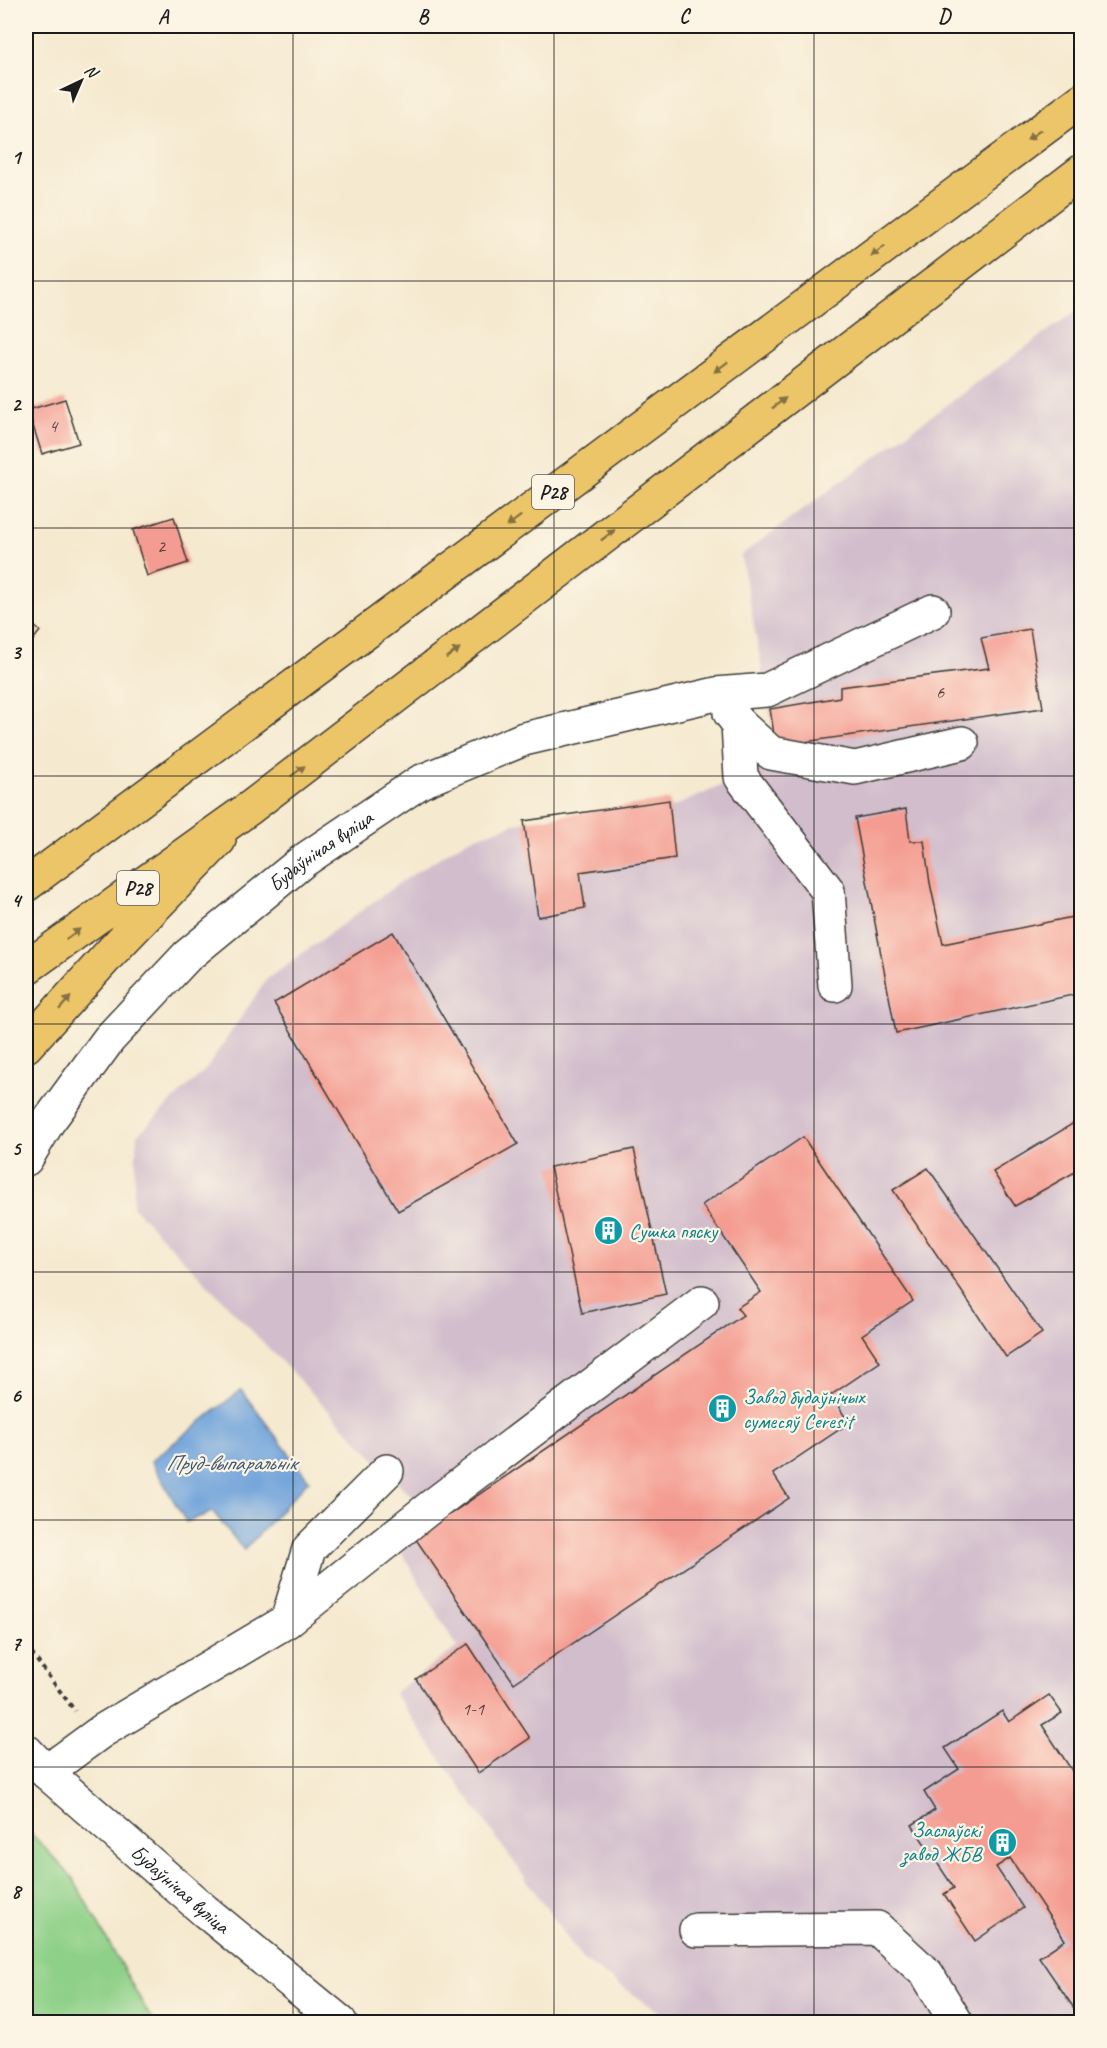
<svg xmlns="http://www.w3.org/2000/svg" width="1107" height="2048" font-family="Caveat,sans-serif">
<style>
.industrial{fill:#d1bdcc}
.green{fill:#8ed088;stroke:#557652;stroke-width:1.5}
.water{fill:#6da1da;stroke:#445e7b;stroke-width:1.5}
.building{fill:#f49c91}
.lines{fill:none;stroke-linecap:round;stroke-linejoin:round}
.minor-casing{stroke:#3d3b37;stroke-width:36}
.major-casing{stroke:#3d3b37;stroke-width:36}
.highway-casing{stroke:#3d3b37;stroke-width:36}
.path{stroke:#3d3b37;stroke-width:4;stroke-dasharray:4.5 4.5;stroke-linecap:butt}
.minor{stroke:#fff;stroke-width:33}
.major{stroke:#edc569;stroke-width:33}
.highway{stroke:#edc569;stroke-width:33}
.oneway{fill:#847042}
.grid{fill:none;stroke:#1c1c1c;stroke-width:1.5;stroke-opacity:0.55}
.labels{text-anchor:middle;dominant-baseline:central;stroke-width:4.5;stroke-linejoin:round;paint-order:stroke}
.number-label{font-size:18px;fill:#523c39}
.shield{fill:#fcf5e5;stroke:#5f5d58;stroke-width:1.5}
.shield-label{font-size:20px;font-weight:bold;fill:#1c1c1c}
.street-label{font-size:21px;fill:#1c1c1c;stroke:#fcf5e5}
.culture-label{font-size:21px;fill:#0d838f;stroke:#fcf5e5;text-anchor:start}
.water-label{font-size:22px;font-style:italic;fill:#405871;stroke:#fcf5e5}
.neatline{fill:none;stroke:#1c1c1c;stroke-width:2}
.grid-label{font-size:20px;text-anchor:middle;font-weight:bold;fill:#1c1c1c}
</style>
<rect width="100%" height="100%" fill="#fcf5e5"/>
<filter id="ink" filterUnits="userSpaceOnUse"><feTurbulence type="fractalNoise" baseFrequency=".0167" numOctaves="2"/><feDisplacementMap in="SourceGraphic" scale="12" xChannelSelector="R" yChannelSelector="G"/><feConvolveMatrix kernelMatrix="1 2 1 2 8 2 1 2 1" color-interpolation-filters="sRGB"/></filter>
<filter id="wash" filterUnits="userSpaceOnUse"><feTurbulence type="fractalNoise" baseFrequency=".008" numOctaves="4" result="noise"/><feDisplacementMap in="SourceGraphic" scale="24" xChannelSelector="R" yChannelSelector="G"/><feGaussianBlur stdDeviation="1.35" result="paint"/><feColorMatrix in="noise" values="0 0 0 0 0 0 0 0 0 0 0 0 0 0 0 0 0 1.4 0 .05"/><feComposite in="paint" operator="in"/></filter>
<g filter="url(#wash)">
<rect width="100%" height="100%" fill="#f5e9cf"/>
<path class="industrial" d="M1081 307V2022H674L583 1960 394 1693 457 1647 400 1550 428 1509 405 1490 133 1207 137 1135 206 1069 267 979 398 884 467 840 524 821 669 800 671 808 759 769 776 746 741 555Z"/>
<path class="green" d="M26 1828 72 1877 153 2022H26Z"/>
<path class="water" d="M241 1390 309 1480 244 1550 213 1512 186 1522 151 1461Z"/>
<g id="blocks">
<path class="building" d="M65 399 79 443 42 454 28 410Z
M174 517 188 563 147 576 133 530Z
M26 619 40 631 26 649Z
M1030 629 1043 708 776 746 770 709 840 697V687L989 668 981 638Z
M669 800 675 858 580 872 585 908 538 917 524 821Z
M906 809 910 841H924L930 883 943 944 1082 915V993L896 1033 855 818Z
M393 932 518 1144 398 1211 274 1003Z
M1082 1118V1168L1015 1206 993 1172Z
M803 1137 913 1301 862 1335 880 1362 831 1395 849 1423 773 1474 789 1498 514 1683 415 1538 743 1315 737 1308 761 1292 702 1205Z
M634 1149 666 1294 582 1313 550 1167Z
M928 1168 1042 1333 1006 1357 893 1190Z
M468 1644 530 1738 478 1773 416 1679Z
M1049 1695 1062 1713 1042 1725 1082 1786V2020L1039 1957 1065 1940 1010 1858 996 1867 1023 1908 975 1941 944 1894 954 1888 912 1825 935 1810 924 1792 959 1769 945 1748 1002 1711 1009 1722Z"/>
</g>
</g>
<g filter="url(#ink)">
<use href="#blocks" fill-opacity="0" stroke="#3d3b37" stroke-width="1.5"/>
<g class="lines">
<defs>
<g id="minor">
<path d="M730 713 738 723 771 753 855 768 962 743"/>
<path d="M738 723 741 777 828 891 835 985"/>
<path id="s1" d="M26 1159 48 1122 109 1039 187 956 303 861 420 782 524 739 716 694 767 690 933 611"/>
<path d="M287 1621 309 1549 387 1471"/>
<path id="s2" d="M26 1751 46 1772 205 1911 340 2022"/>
<path d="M46 1772 102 1731 287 1621 428 1509 702 1302"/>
<path d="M696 1930 877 1928 927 1974 956 2022"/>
</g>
<path id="major" d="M26 1046 113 950 219 840"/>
<path id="highway" d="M26 885 1082 100
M26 968 251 807 1082 171"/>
</defs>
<use href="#minor" class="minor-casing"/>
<use href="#major" class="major-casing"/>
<use href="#highway" class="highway-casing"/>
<path class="path" d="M26 1646 75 1711"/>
<use href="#minor" class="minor"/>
<use href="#major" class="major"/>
<use href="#highway" class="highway"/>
</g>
<defs><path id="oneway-solid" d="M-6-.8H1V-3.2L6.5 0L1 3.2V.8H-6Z" transform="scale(1.5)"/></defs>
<g class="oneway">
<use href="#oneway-solid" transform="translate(1034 135) rotate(143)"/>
<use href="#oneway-solid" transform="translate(878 251) rotate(143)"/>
<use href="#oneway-solid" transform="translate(721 367) rotate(143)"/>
<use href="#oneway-solid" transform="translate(779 403) rotate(-38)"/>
<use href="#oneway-solid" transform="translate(514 521) rotate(143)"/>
<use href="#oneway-solid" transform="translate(608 535) rotate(-38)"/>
<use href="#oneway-solid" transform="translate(453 653) rotate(-37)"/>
<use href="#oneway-solid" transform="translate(298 771) rotate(-37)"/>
<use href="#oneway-solid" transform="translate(73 934) rotate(-36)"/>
<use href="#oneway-solid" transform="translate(65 1003) rotate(-48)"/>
</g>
</g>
<path class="grid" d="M293 26V2022M554 26V2022M814 26V2022M26 281H1082M26 528H1082M26 776H1082M26 1024H1082M26 1272H1082M26 1520H1082M26 1767H1082"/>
<defs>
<symbol id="building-disc" viewBox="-11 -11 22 22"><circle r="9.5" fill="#0f9aa8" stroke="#fcf5e5"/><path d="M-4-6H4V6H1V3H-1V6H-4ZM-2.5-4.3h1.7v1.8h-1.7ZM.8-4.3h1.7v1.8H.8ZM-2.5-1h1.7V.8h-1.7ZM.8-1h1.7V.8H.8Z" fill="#fff"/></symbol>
</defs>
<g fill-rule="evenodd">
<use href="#building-disc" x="592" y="1214" width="33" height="33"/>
<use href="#building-disc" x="706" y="1392" width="33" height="33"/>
<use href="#building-disc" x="986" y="1826" width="33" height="33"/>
</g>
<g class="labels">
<g class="number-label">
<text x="53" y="426">4</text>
<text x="161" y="546">2</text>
<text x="940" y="692">6</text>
<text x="473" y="1709">1-1</text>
</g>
<g class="shield">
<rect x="532" y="475" width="42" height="34" rx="4.5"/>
<rect x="117" y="871" width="42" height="34" rx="4.5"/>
</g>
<g class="shield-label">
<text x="553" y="492">Р28</text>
<text x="138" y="888">Р28</text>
</g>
<g class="street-label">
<text stroke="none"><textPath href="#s1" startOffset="430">Будаўнічая вуліца</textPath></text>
<text stroke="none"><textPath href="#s2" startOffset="207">Будаўнічая вуліца</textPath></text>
</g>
<g class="culture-label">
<text x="629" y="1231">Сушка пяску</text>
<text x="743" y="1397">Завод будаўнічых<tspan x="743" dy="24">сумесяў Ceresit</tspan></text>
<text x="981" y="1830" text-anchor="end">Заслаўскі<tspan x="981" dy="24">завод ЖБВ</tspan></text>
</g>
<g class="water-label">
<text x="231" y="1463">Пруд-выпаральнік</text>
</g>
</g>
<rect width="1107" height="2048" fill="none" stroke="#fcf5e5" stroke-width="66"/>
<g transform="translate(81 81) rotate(44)" stroke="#fcf5e5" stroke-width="4.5" paint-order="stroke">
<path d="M0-4.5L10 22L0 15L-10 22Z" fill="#1c1c1c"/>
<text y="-9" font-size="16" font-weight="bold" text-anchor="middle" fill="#1c1c1c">N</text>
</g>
<rect x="33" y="33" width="1041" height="1982" class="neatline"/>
<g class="grid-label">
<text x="163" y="23">A</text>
<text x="423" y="23">B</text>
<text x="684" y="23">C</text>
<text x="944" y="23">D</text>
<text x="16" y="164">1</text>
<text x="16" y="411">2</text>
<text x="16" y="659">3</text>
<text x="16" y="907">4</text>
<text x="16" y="1155">5</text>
<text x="16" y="1402">6</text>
<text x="16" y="1650">7</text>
<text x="16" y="1898">8</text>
</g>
</svg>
